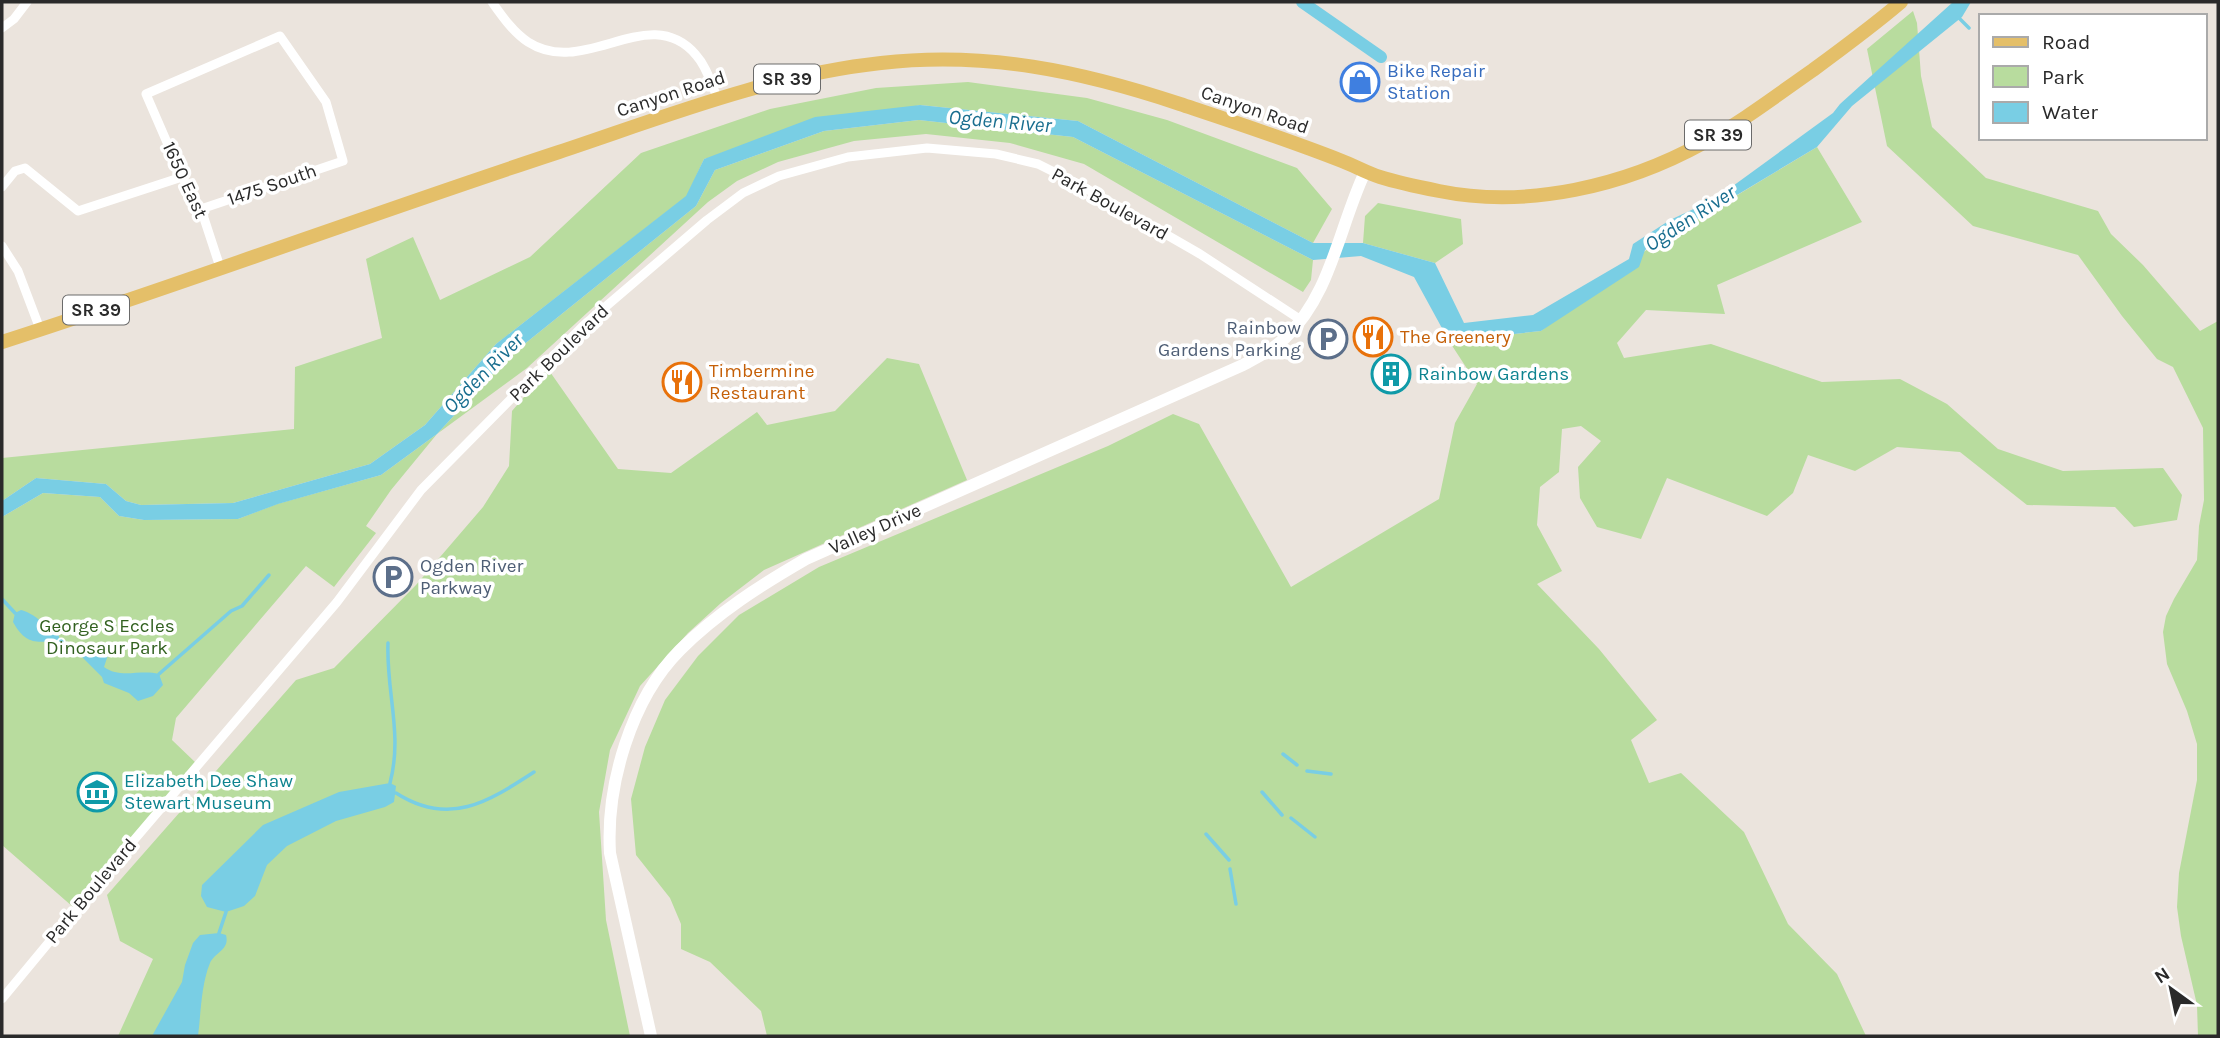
<svg xmlns="http://www.w3.org/2000/svg" width="2220" height="1038" font-family="Karla,sans-serif">
<style>
.green{fill:#b8dc9e}
.water{fill:#79cee4}
.lines{fill:none;stroke-linecap:round;stroke-linejoin:round}
.stream{stroke:#79cee4;stroke-width:3.5}
.canal{stroke:#79cee4;stroke-width:12}
.minor{stroke:#fff;stroke-width:9}
.tertiary{stroke:#fff;stroke-width:12}
.primary{stroke:#e4bf69;stroke-width:14}
.labels{text-anchor:middle;dominant-baseline:central;stroke-width:7;stroke-linejoin:round;paint-order:stroke}
.shield{fill:#fff;stroke:#6a6a6a;stroke-width:2}
.shield-label{font-size:18px;font-weight:bold;fill:#2a2a2a}
.shop-label{font-size:19px;fill:#366cbe;stroke:#fff;text-anchor:start}
.street-label{font-size:19px;fill:#2a2a2a;stroke:#fff}
.service-label{font-size:19px;fill:#4e5e75;stroke:#fff;text-anchor:end}
.food-label{font-size:19px;fill:#c56008;stroke:#fff;text-anchor:start}
.culture-label{font-size:19px;fill:#0d838f;stroke:#fff;text-anchor:start}
.park-label{font-size:19px;fill:#326120;stroke:#fff}
.water-label{font-size:21px;font-style:italic;fill:#196e8f;stroke:#fff}
</style>
<rect width="100%" height="100%" fill="#ebe4dd"/>
<path class="green" d="M1913 11 1917 23 1921 76 1932 127 1986 178 2098 211 2111 234 2143 265 2200 331 2218 321V1036H2198L2197 1005 2181 936 2177 907 2179 873 2197 780V744L2187 711 2167 664 2163 632 2166 616 2174 599 2197 560 2199 526 2204 500 2203 428 2173 367 2157 359 2122 316 2078 255 1973 226 1887 146 1867 49Z
M968 82 1087 98 1167 120 1297 168 1332 209 1313 243 1078 121 920 105 704 159 687 196 496 344 425 425 370 464 233 503 141 505 126 501 106 484 36 478 2 501V458L294 429 295 367 382 338 366 259 413 237 440 300 530 257 641 153 770 109 876 88Z
M919 120 1073 137 1313 260 1311 280 1303 292 1084 164 1010 143 926 134 854 141 778 162 737 181 708 202 527 368 437 434 391 490 366 526 376 533 334 587 306 566 176 718 172 740 196 763 73 907 2 845V517L43 493 100 497 119 516 144 520 238 519 277 504 381 475 437 434 507 358 696 206 715 170 824 131Z
M1817 147 1862 222 1717 285 1725 314 1646 310 1617 343 1624 358 1711 344 1822 382 1900 379 1947 404 1998 449 2063 471 2163 468 2182 495 2177 520 2134 527 2115 507 2027 505 1960 452 1897 447 1855 471 1808 455 1793 493 1767 516 1667 478 1641 539 1597 527 1580 498 1578 467 1601 441 1581 426 1562 429 1559 472 1540 487 1537 525 1562 571 1537 584 1599 649 1657 720 1631 740 1649 783 1681 773 1744 832 1788 924 1837 974 1866 1036H767L761 1011 710 962 681 949V924L670 898 636 855 631 799 645 747 665 700 698 656 739 615 819 567 1108 446 1173 414 1199 424 1291 587 1439 499 1455 423 1477 384 1449 341 1541 331 1645 251Z
M1378 203 1461 219 1463 244 1435 263 1363 243 1365 216Z
M887 358 919 364 967 480 764 570 721 603 688 633 640 686 610 750 599 812 606 920 630 1036H118L153 959 120 941 107 895 296 680 334 668 416 585 483 507 509 466 512 411 548 369 618 469 671 473 757 412 767 425 835 411Z"/>
<path class="water" d="M1953 2H1971L1962 17 1852 106 1817 147 1645 250 1639 267 1541 331 1449 341 1414 277 1361 256 1313 260 1073 137 919 120 824 131 715 170 696 206 507 358 437 434 381 475 278 504 238 519 144 520 119 516 100 497 43 493 2 517V501L36 478 106 484 126 501 141 505 233 503 370 464 425 425 496 344 686 196 704 159 815 117 920 105 1078 121 1313 243H1363L1435 263 1464 323 1533 315 1629 259 1633 244 1670 220 1715 199 1833 113 1840 104Z
M21 610C36 614 40 624 56 627L60 640C36 643 26 645 13 622L15 613Z
M98 644 105 647 109 652 104 667C120 679 140 669 159 674L163 685 153 696 138 701 129 693 104 683 102 677 80 655 79 652Z
M390 783 396 786 394 802 385 807 336 821 287 846 267 865 255 896 244 906 226 912 207 907 201 896 202 885 263 825 339 792Z
M219 933 226 935C230 950 215 952 210 963 201 985 201 1013 198 1036H152L182 982 185 965 193 943 200 935Z"/>
<g class="lines">
<path class="stream" d="M1958 17 1969 28
M2 599 15 613
M60 640 79 652
M388 643C386 692 403 734 390 783
M159 674 231 611 242 606 269 575
M1283 754 1297 765
M1307 771 1331 774
M1262 792 1282 815
M396 793C449 827 488 802 534 772
M1291 818 1315 837
M1206 834 1229 860
M1230 869 1236 904
M219 933 226 912"/>
<path class="canal" d="M1302 2 1381 57"/>
<path class="minor" d="M492 2C502 16 513 32 528 42 585 79 649 0 696 55 707 67 711 84 718 99
M2 28 14 19 27 2
M2 187 15 171 25 168 78 211 182 177
M201 209 343 161 326 102 280 36 146 94 182 177 201 209 220 267
M2 246 18 271 40 329
M2 999 117 860 337 602 421 490 583 326 707 220 743 193 779 176 848 157 927 148 996 154 1038 164 1080 185 1200 254 1301 320"/>
<path class="tertiary" d="M651 1036 610 853C606 785 631 699 680 650 717 613 761 585 806 559L1243 365C1258 357 1272 350 1285 338 1331 295 1339 227 1365 172"/>
<path class="primary" d="M2 342C189 282 373 213 559 152 664 117 770 75 881 63 986 51 1081 71 1180 104 1234 122 1289 140 1342 161 1355 166 1367 173 1380 177 1399 183 1419 187 1439 191 1527 209 1625 186 1703 143 1742 122 1777 95 1813 70 1843 48 1873 26 1901 2"/>
</g>
<defs>
<symbol id="shop-ring" viewBox="-11 -11 22 22"><circle r="9.5" fill="#fff" stroke="#3f7fe0" stroke-width="1.5"/><path d="M-5-2.5h2.3a2.7 3.5 0 0 1 5.4 0H5L5.5 6h-11ZM-1.5-2.5h3a1.5 2.3 0 0 0-3 0Z" fill="#3f7fe0"/></symbol>
<symbol id="restaurant-ring" viewBox="-11 -11 22 22"><circle r="9.5" fill="#fff" stroke="#e8710a" stroke-width="1.5"/><path d="M-5-6h1v4h1v-4h1v4h1v-4h1v5L-1.5 .5V6h-2V.5L-5-1ZM5-6V6H3V1.5H1.5Q1.5-4 5-6Z" fill="#e8710a"/></symbol>
<symbol id="parking-ring" viewBox="-11 -11 22 22"><circle r="9.5" fill="#fff" stroke="#5c6f8a" stroke-width="1.5"/><path d="M-3.5-5.5H1a3.5 3.5 0 0 1 0 7H-1V5.5H-3.5ZM-1-3.4V-.6H.8a1.4 1.4 0 0 0 0-2.8Z" fill="#5c6f8a"/></symbol>
<symbol id="building-ring" viewBox="-11 -11 22 22"><circle r="9.5" fill="#fff" stroke="#0f9aa8" stroke-width="1.5"/><path d="M-4-6H4V6H1V3H-1V6H-4ZM-2.5-4.3h1.7v1.8h-1.7ZM.8-4.3h1.7v1.8H.8ZM-2.5-1h1.7V.8h-1.7ZM.8-1h1.7V.8H.8Z" fill="#0f9aa8"/></symbol>
<symbol id="museum-ring" viewBox="-11 -11 22 22"><circle r="9.5" fill="#fff" stroke="#0f9aa8" stroke-width="1.5"/><path d="M0-6L6-3V-2H-6V-3ZM-5-1h2V3h-2ZM-1-1h2V3h-2ZM3-1h2V3H3ZM-6 4H6V6H-6Z" fill="#0f9aa8"/></symbol>
</defs>
<g fill-rule="evenodd">
<use href="#shop-ring" x="1338" y="60" width="44" height="44"/>
<use href="#restaurant-ring" x="1351" y="315" width="44" height="44"/>
<use href="#parking-ring" x="1306" y="317" width="44" height="44"/>
<use href="#building-ring" x="1369" y="352" width="44" height="44"/>
<use href="#restaurant-ring" x="660" y="360" width="44" height="44"/>
<use href="#parking-ring" x="371" y="555" width="44" height="44"/>
<use href="#museum-ring" x="75" y="770" width="44" height="44"/>
</g>
<g class="labels">
<g class="shield">
<rect x="754" y="64.5" width="66" height="29" rx="5"/>
<rect x="1685" y="120.5" width="66" height="29" rx="5"/>
<rect x="63" y="295.5" width="66" height="29" rx="5"/>
</g>
<g class="shield-label">
<text x="787" y="79">SR 39</text>
<text x="1718" y="135">SR 39</text>
<text x="96" y="310">SR 39</text>
</g>
<g class="shop-label">
<text x="1387" y="71">Bike Repair<tspan x="1387" dy="22">Station</tspan></text>
</g>
<g class="street-label">
<text transform="translate(671 94) rotate(-18)">Canyon Road</text>
<text transform="translate(1255 110) rotate(19)">Canyon Road</text>
<text transform="translate(185 180) rotate(65)">1650 East</text>
<text transform="translate(272 185) rotate(-19)">1475 South</text>
<text transform="translate(1110 204) rotate(29)">Park Boulevard</text>
<text transform="translate(559 353) rotate(-44)">Park Boulevard</text>
<text transform="translate(875 529) rotate(-24)">Valley Drive</text>
<text transform="translate(91 891) rotate(-50)">Park Boulevard</text>
</g>
<g class="service-label">
<text x="1301" y="328">Rainbow<tspan x="1301" dy="22">Gardens Parking</tspan></text>
<text x="420" y="566" text-anchor="start">Ogden River<tspan x="420" dy="22">Parkway</tspan></text>
</g>
<g class="food-label">
<text x="1400" y="337">The Greenery</text>
<text x="709" y="371">Timbermine<tspan x="709" dy="22">Restaurant</tspan></text>
</g>
<g class="culture-label">
<text x="1418" y="374">Rainbow Gardens</text>
<text x="124" y="781">Elizabeth Dee Shaw<tspan x="124" dy="22">Stewart Museum</tspan></text>
</g>
<g class="park-label">
<text x="107" y="626">George S Eccles<tspan x="107" dy="22">Dinosaur Park</tspan></text>
</g>
<g class="water-label">
<text transform="translate(1000 121) rotate(5)">Ogden River</text>
<text transform="translate(1690 218) rotate(-33)">Ogden River</text>
<text transform="translate(483 373) rotate(-45)">Ogden River</text>
</g>
</g>
<rect width="2220" height="1038" fill="none" stroke="#2a2a2a" stroke-width="7"/>
<rect x="1979" y="14" width="228" height="126" fill="#ffffff" stroke="#aaaaaa" stroke-width="2"/>
<rect x="1993" y="37" width="35" height="10" fill="#e4bf69" stroke="#aaaaaa" stroke-width="2"/>
<text x="2042" y="49" font-size="21" fill="#2a2a2a">Road</text>
<rect x="1993" y="66" width="35" height="21" fill="#b8dc9e" stroke="#aaaaaa" stroke-width="2"/>
<text x="2042" y="84" font-size="21" fill="#2a2a2a">Park</text>
<rect x="1993" y="102" width="35" height="21" fill="#79cee4" stroke="#aaaaaa" stroke-width="2"/>
<text x="2042" y="119" font-size="21" fill="#2a2a2a">Water</text>
<g transform="translate(2171 989) rotate(327)" stroke="#ffffff" stroke-width="5" paint-order="stroke">
<path d="M0-5L12 26L0 18L-12 26Z" fill="#2a2a2a"/>
<text y="-10" font-size="19" font-weight="bold" text-anchor="middle" fill="#2a2a2a">N</text>
</g>
</svg>
